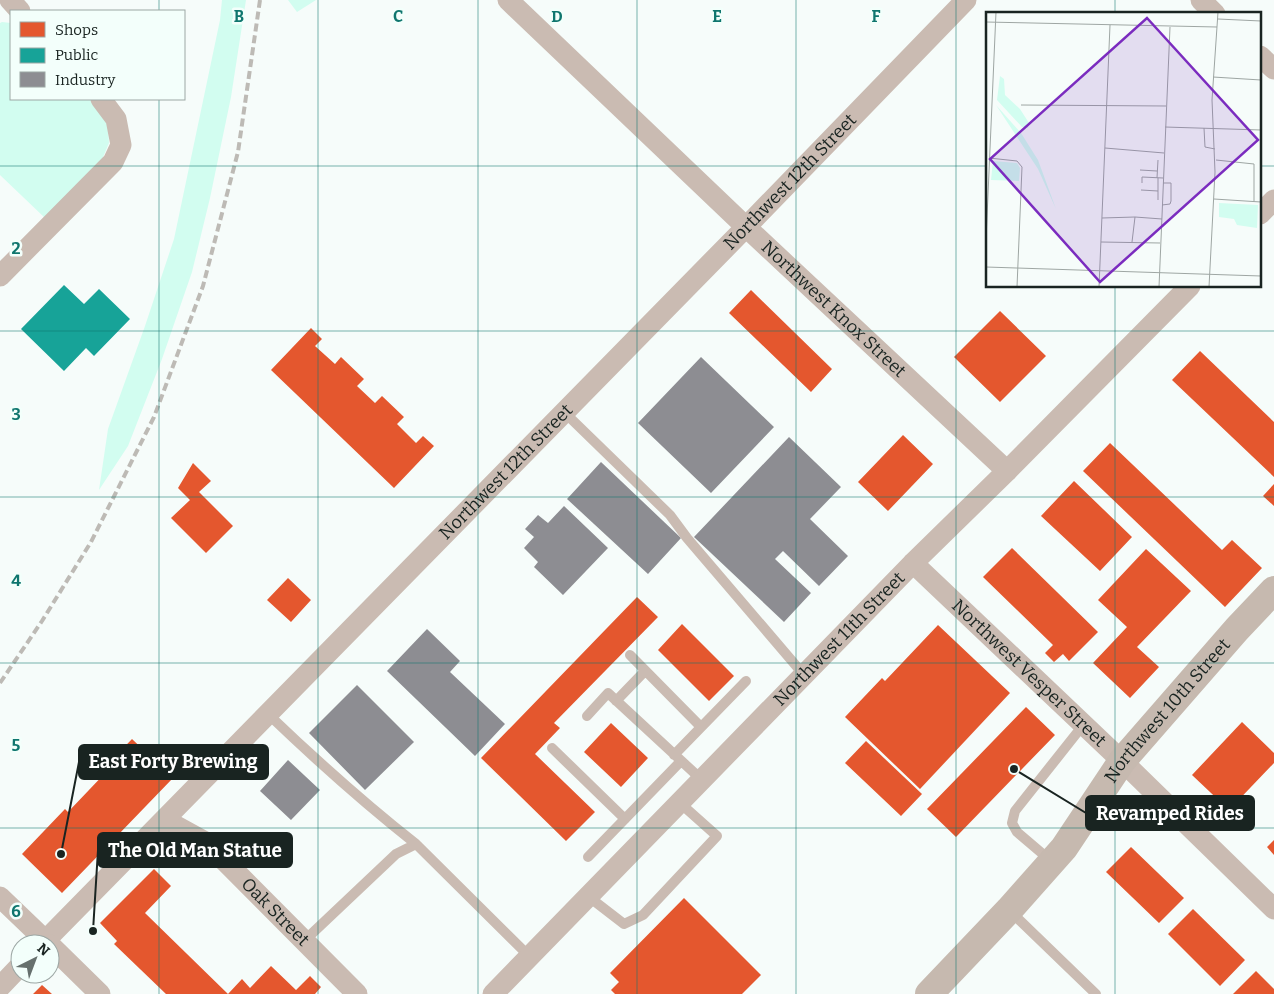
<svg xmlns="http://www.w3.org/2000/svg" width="1274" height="994" font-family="Bitter,serif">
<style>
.green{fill:#d2fdf0}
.shops{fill:#e4572e}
.public{fill:#17a398}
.industry{fill:#8d8d92}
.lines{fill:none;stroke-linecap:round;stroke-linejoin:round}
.lane{stroke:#cabbb2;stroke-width:10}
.street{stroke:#cabbb2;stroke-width:21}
.secondary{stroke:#c6b9af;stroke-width:28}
.rail{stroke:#bdbab5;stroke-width:4;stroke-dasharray:8 4;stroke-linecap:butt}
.grid{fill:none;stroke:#0f766e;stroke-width:1;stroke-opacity:0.55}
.labels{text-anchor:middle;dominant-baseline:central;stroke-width:5;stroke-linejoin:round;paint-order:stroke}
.street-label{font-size:18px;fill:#192421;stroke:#f3fffb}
.inset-road{fill:none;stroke:#9ea6a3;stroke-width:1}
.view{fill:#7b2cbf;fill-opacity:0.15;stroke:#7b2cbf;stroke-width:2.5}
.inset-edge{fill:none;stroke:#192421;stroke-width:2.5}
.grid-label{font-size:16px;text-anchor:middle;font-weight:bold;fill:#0f766e;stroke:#f3fffb;stroke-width:5;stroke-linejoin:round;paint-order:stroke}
.leader{fill:none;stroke:#192421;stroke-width:2}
.callout-dot{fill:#192421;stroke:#f3fffb;stroke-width:2}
.callout{fill:#192421;stroke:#192421;stroke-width:2}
.callout-label{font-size:19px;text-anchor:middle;font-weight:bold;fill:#fff}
</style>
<rect width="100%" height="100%" fill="#f6fcfa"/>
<path class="green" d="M222 0H246L231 97 210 198 192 272 162 359 128 446 99 490 108 429 145 326 174 239 220 20Z
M288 0H316L297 12Z
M2 22 11 23V99H90L101 111 108 126 109 143 101 162 45 218 0 175V23Z"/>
<path class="shops" d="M751 290 832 369 811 392 729 313Z
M1000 311 1046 356 1000 402 954 357Z
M311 328 322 339 315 346 335 364 341 357 364 379 357 386 375 403 382 396 404 417 397 424 416 443 423 436 434 446 394 488 271 370Z
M1200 351 1274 422V477L1172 380Z
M903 435 933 464 888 511 858 482Z
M1110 443 1222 550 1232 540 1262 568 1225 607 1083 471Z
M193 463 211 481 199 492 233 526 206 553 171 518 190 500 178 488Z
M1074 481 1132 537 1100 571 1041 516Z
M1274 484V506L1263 496Z
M1012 548 1098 632 1069 661 1063 654 1054 662 1045 653 1053 645 983 577Z
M1146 549 1191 591 1137 647 1159 667 1130 698 1093 663 1127 627 1098 600Z
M288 578 311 600 291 622 267 600Z
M637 597 658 617 554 723 560 728 535 754 595 812 566 841 481 758Z
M682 624 734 676 709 701 658 650Z
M938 625 1010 693 920 789 845 717 882 678 885 681Z
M1026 707 1055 735 956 837 927 809Z
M1242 722 1274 753V763L1229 810 1192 775Z
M611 723 648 758 621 787 584 752Z
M132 739 173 778 62 893 22 854 65 809 68 812 109 769 106 766Z
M866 741 922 794 901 816 845 763Z
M1274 840V855L1267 847Z
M1131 847 1184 898 1159 923 1106 872Z
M154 869 171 886 145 913 228 994 242 979 250 988 271 966 296 990 310 976 321 987 315 994H166L114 944 117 941 100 923Z
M684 898 761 975 742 994H615L611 990 619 982 610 973Z
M1193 909 1245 960 1220 986 1168 934Z
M1256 971 1274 989V994H1233Z
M42 985 52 994H33Z"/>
<path class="public" d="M64 285 84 304 99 289 130 319 94 356 86 348 64 371 21 329Z"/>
<path class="industry" d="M701 357 774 427 711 493 638 423Z
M789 437 841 487 810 519 848 556 819 586 783 551 775 559 811 593 784 622 694 537Z
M601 462 681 538 648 574 567 499Z
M564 506 608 548 563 595 534 567 538 562 524 548 534 537 525 529 538 515 548 523Z
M427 629 460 661 450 672 505 724 475 756 387 671Z
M357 685 414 742 365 790 309 733Z
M288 760 320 790 291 820 260 791Z"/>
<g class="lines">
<path class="lane" d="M563 411 670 515 687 538 804 675
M630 655 701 727
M616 701 645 671
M268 714C316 760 364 803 416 844
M587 716 608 693 702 780
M552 748 625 819
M674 755 746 681
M588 857 681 761
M1051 861 1017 832 1012 823 1015 811 1084 724
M589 897 624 924 643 915 717 836 680 803
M1010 911 1096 994
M304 941 396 854 416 844 530 957"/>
<g class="street">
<path d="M10 0 20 11"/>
<path id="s1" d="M508 0 746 227 1007 471"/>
<path d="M1201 0 1215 14"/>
<path d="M1260 56 1274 69"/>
<path d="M1260 214 1274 200"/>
<path d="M0 276 113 162 121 145 116 119 101 99"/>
<path id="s2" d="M913 563 1122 761 1274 909"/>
<path id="s3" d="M165 820 207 843 357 994"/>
<path d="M0 897 49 944"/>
<path id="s4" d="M42 944 746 227 966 0"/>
<path d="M50 945 100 994"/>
<path d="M0 987 20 966"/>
<path id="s5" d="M493 994 913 563 1007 471 1190 286"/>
</g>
<path class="secondary" id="s6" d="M929 994 1009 910 1064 848 1122 761 1237 629 1274 590"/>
<path class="rail" d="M0 683 42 621 91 542 154 417 203 286 238 152 260 0"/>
</g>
<path class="grid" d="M159 0V11M318 0V994M478 0V994M637 0V994M796 0V994M956 0V994M1115 0V14M159 99V994M0 166H988M1260 166H1274M1115 286V994M0 331H1274M0 497H1274M0 663H1274M0 828H1274"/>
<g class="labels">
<g class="street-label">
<text stroke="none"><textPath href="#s4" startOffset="1068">Northwest 12th Street</textPath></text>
<text stroke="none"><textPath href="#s1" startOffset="449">Northwest Knox Street</textPath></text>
<text stroke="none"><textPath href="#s4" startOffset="662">Northwest 12th Street</textPath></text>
<text stroke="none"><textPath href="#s5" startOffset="496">Northwest 11th Street</textPath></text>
<text stroke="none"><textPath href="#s2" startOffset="160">Northwest Vesper Street</textPath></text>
<text stroke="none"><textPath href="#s6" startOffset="371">Northwest 10th Street</textPath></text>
<text stroke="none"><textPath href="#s3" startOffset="145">Oak Street</textPath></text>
</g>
</g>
<g transform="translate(986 12)">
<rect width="275" height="275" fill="#f6fcfa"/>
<path d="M14 64 18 67 19 83 34 97 43 111 42 116 36 115 11 88ZM10 93 35 121 52 148 70 197 52 157ZM7 149 31 151 34 156 33 169 5 168ZM233 191 272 193 271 216 251 213 248 207 233 205Z" fill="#d2fdf0"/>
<path class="inset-road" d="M232 7 275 9M0 10 231 15M227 65 275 68M35 93 180 94M179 115 275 118M218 116 219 135 229 137M119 136 178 141M3 146 31 149 36 155 31 275M230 148 268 152V189M154 158 171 159M171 166 172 148M156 171V165L177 166M155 178 172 179M228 187 275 190M172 188V166M176 193 184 192 185 189V171H177M116 206 149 205M0 228 10 0M115 230 174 231M146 230 149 205 176 207M0 255 275 264M113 275 124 13M173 275 184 15M223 275 229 160 226 88 232 0"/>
<path class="view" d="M161 6 272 128 114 270 4 147Z"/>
<rect width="275" height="275" class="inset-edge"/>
</g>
<g class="grid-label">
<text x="239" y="22">B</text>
<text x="398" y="22">C</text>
<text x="557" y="22">D</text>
<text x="717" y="22">E</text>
<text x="876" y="22">F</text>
<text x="16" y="254">2</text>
<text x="16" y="420">3</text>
<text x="16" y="586">4</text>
<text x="16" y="751">5</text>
<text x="16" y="917">6</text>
</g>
<path class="leader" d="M61 854L79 762M1014 769L1086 813M93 931L98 850"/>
<g class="callout-dot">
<circle cx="61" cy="854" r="5"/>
<circle cx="1014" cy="769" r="5"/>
<circle cx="93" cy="931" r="5"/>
</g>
<g class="callout">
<rect x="79" y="745" width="189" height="34" rx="5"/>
<rect x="1086" y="796" width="168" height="34" rx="5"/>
<rect x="98" y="833" width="194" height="34" rx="5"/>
</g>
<g class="callout-label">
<text x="173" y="768">East Forty Brewing</text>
<text x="1170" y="820">Revamped Rides</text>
<text x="195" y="857">The Old Man Statue</text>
</g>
<rect x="10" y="10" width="175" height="90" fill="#f3fffb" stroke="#9ca7a4"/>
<rect x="20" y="22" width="25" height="15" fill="#e4572e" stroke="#9ca7a4"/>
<text x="55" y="35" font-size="15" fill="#192421">Shops</text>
<rect x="20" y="48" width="25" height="15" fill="#17a398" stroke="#9ca7a4"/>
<text x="55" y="60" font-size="15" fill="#192421">Public</text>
<rect x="20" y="72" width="25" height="15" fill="#8d8d92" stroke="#9ca7a4"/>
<text x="55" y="85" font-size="15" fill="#192421">Industry</text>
<g transform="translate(35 959) rotate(42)"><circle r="24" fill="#f3fffb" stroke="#9ca7a4"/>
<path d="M0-4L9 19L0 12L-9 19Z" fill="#66706d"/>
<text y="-8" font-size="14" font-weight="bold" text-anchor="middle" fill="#192421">N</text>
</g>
</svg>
